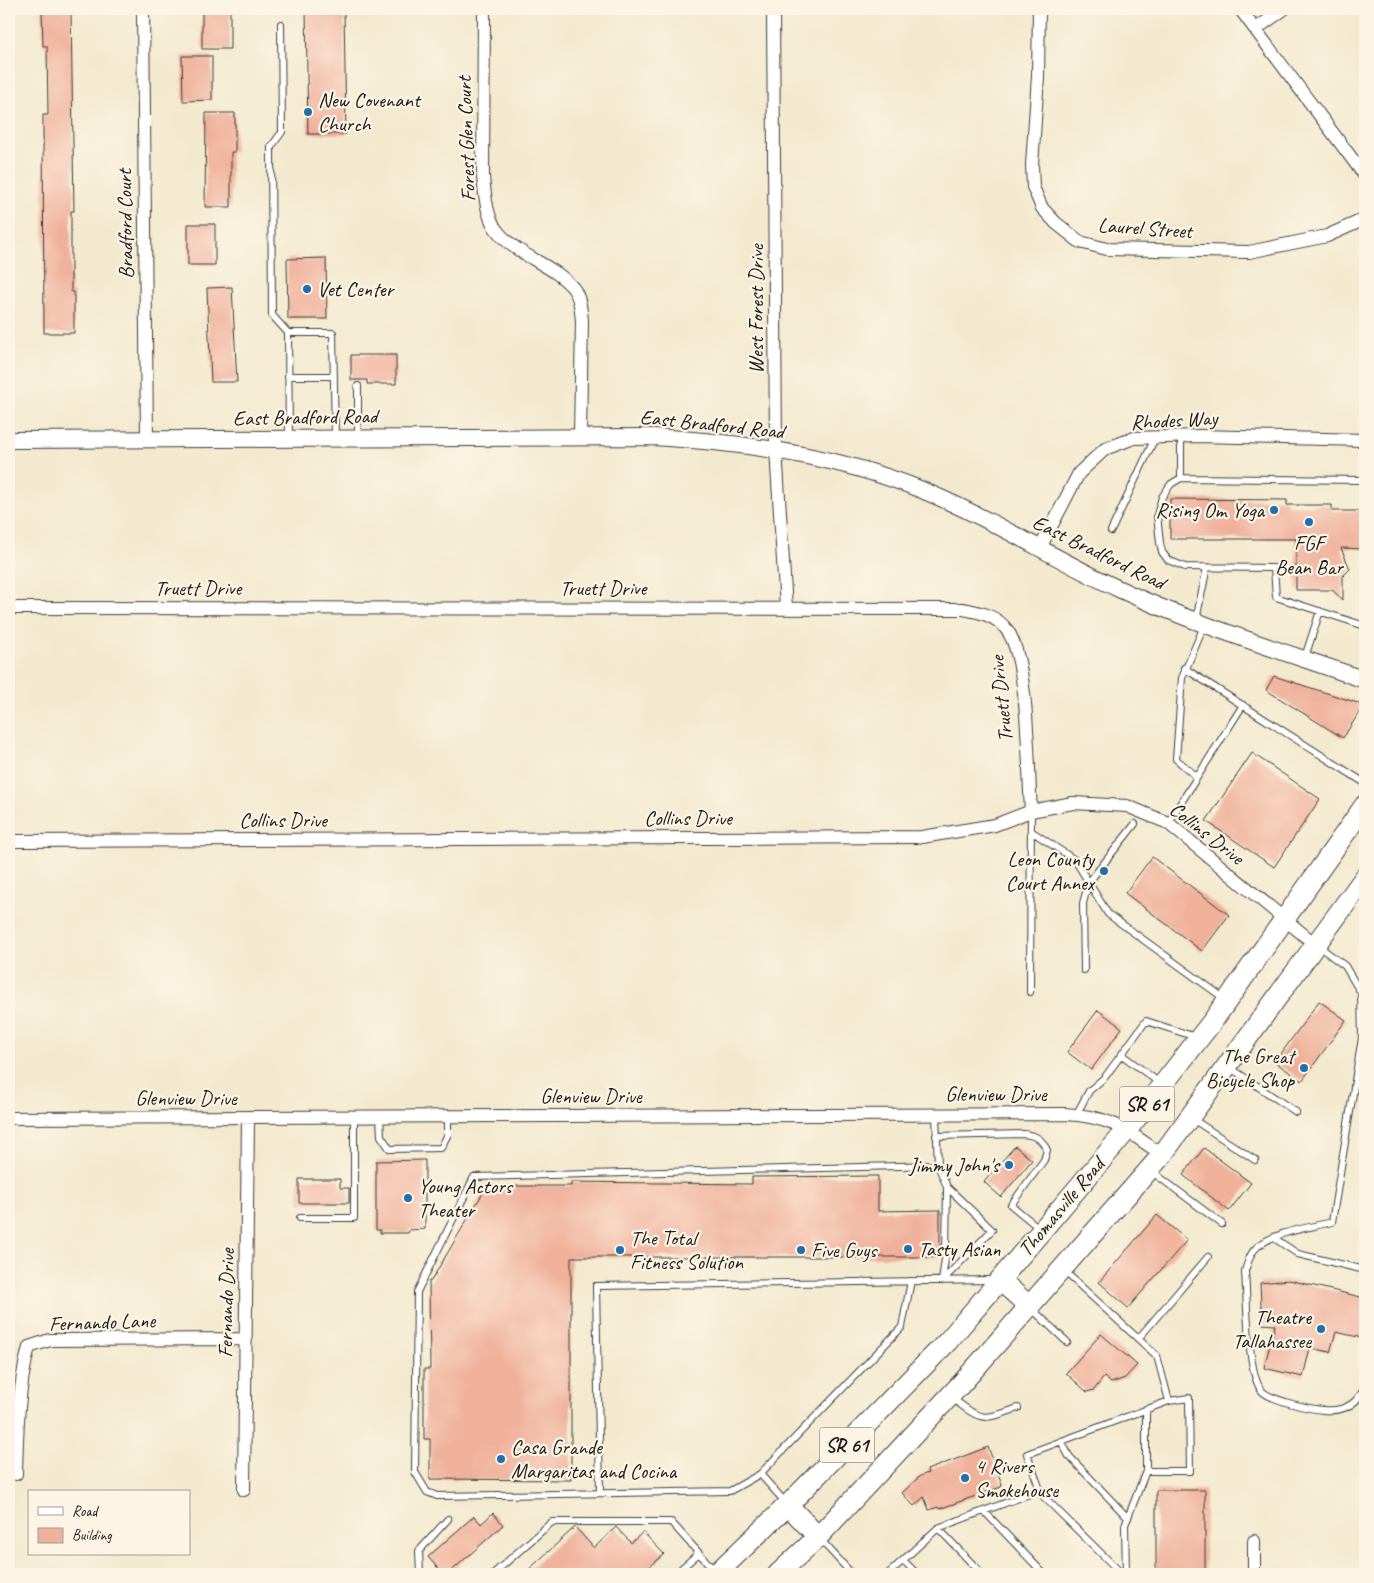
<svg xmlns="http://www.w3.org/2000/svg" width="1374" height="1583" font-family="Caveat,sans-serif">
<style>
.building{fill:#f0b19b}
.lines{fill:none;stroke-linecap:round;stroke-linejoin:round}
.service-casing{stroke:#3c3b37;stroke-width:8}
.minor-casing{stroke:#3c3b37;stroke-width:14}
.tertiary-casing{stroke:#3c3b37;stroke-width:18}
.primary-casing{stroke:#3c3b37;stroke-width:22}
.service{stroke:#fff;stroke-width:6}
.minor{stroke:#fff;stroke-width:12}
.tertiary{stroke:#fff;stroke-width:16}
.primary{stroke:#fff;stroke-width:20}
.poi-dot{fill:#1f6fb2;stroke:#fcf5e5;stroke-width:2}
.labels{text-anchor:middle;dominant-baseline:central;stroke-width:4.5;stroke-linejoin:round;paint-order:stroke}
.shield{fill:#fcf5e5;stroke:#5f5d58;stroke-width:1}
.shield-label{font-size:20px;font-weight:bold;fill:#1c1c1c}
.poi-label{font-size:21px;fill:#1c1c1c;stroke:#fcf5e5;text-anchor:start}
.street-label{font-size:21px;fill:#1c1c1c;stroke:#fcf5e5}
</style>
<rect width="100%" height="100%" fill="#fcf5e5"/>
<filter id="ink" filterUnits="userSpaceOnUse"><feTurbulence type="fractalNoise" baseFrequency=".02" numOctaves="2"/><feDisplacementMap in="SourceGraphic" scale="10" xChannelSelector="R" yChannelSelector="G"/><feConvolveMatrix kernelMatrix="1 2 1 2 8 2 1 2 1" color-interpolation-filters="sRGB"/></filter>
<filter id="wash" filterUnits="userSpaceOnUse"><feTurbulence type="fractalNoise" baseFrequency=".0096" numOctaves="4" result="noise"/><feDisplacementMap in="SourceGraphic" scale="20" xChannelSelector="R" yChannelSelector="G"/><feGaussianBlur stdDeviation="1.12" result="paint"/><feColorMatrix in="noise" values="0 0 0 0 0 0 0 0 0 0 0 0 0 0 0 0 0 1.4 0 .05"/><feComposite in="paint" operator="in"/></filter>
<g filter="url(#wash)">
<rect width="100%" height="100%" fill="#f3e9ce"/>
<g id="blocks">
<path class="building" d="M42 9H71L74 211H71V292H74V333H44L43 115H48L47 46H43Z
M202 9H230V49H202Z
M306 9H344L346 134H308Z
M182 56H212V100L183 101Z
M206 113H235V152H231V207H205Z
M188 224H215V265H188Z
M326 258 327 319H288L287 259Z
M232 287 237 382H211L207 288Z
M351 355H396V384H367V380H351Z
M1170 499 1287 500V505H1332V511H1365V549L1341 548 1350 569 1343 576V600L1332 590H1296V539H1170Z
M1274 676 1364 705 1343 738 1266 690Z
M1252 753 1320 799 1274 867 1206 821Z
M1152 857 1229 915 1202 951 1125 893Z
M1319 1001 1346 1020 1302 1081 1275 1062Z
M1098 1010 1122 1028 1091 1070 1067 1052Z
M1015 1146 1032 1160 1001 1197 984 1182Z
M1204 1148 1251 1183 1229 1211 1183 1175Z
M425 1160V1229L409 1230 408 1233H380V1230H376V1161Z
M878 1176V1211L940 1210V1257H571V1480L430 1479V1439H424V1369H430L429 1281H431L487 1186H571V1182L752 1184V1177Z
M299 1179H340V1188H349V1203H299Z
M1157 1215 1187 1240 1128 1308 1099 1282Z
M1289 1280 1365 1298V1326L1362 1338 1336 1332 1330 1352 1310 1348 1303 1377 1264 1368 1275 1325 1262 1324 1260 1283Z
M1101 1334 1137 1365 1125 1378 1111 1383 1104 1377 1094 1390 1087 1392 1066 1373Z
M988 1447 1002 1484 1001 1487 939 1509 938 1507 929 1510 924 1497 914 1506 902 1493 920 1476 928 1473 927 1470Z
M1156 1490H1205V1574H1156Z
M493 1513 503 1525 448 1574H443L428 1557 474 1516 481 1524Z
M575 1527 594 1548 616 1527 631 1543 643 1532 664 1554 642 1574H524Z"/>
</g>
</g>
<g filter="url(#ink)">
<use href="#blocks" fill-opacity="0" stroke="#3c3b37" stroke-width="1"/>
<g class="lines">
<defs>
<path id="service" d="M281 24 282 132 271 147 272 315 288 333 289 437
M288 333H333L335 438
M288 376H334
M358 386V437
M1181 436V478
M1365 480 1181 478 1171 484 1162 497 1157 515 1160 543 1162 552 1168 560 1185 567 1274 568 1276 597 1365 626
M1111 531 1155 438
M1196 620 1207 567
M1305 657 1320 611
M1184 668 1365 783
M1197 777 1176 759 1182 678 1204 626
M1168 823 1243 705
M1031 831 1075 860 1108 914 1225 999
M1317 945 1345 966 1361 993 1362 1038 1332 1222C1309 1228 1276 1231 1257 1247 1250 1253 1248 1262 1245 1271 1247 1296 1247 1375 1262 1391 1270 1400 1310 1409 1323 1410 1344 1412 1358 1404 1365 1386
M1084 970 1083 903 1089 882 1135 824
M1030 992 1031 811
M1122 1055 1161 1084
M1229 1067 1296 1112
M936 1115 938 1165 947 1187 992 1230 942 1281
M1076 1115 1089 1091 1105 1077 1146 1021 1196 1037
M380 1117 381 1136 390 1149 441 1148 448 1134V1117
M1191 1118 1255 1160
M936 1136 1024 1134C1037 1136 1041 1138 1047 1150L1044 1160 1011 1205 1039 1228
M1150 1170 1222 1224
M300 1218H354V1117
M1274 1238 1298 1254 1365 1270
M1063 1270 1157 1356 1169 1401
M911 1281 902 1327 760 1474 730 1491 437 1496 427 1492 415 1472 417 1292 474 1177 938 1165
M942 1281 946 1252 947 1187
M1032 1309 1067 1342
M1138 1339 1208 1257
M952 1398C982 1421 982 1421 1018 1408
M1061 1441 1069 1456 1128 1518
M760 1474 786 1503
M600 1493 596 1286 993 1280
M984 1511 1044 1574
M938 1528 982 1574
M819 1538 852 1574
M903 1560 917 1574
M420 1574 419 1551 448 1519
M493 1574 552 1522H671L715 1571
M675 1574 699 1553
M888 1574 938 1528 1040 1490
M1122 1574 1042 1495 1027 1454 1169 1401 1189 1398 1190 1471H1146
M1126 1574 1125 1525 1146 1471V1409"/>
<path id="minor" d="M143 9 147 440
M484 9 483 177C485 194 486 215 496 229 515 256 552 263 573 288 580 297 581 310 582 321L580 436
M773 9 776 450 786 608
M1039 9 1038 76 1032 165 1033 187 1042 208 1056 223 1080 242 1107 249 1249 252 1327 236 1365 219
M1240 9 1365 176
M1256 29 1284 9
M1040 548 1079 473 1105 449 1134 438 1199 436 1365 440
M9 608 963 609C979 612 996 615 1007 630 1029 659 1028 770 1031 811
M9 841 922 837 995 825 1031 811 1073 803 1127 806 1168 823 1316 945
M9 1118 1064 1114C1110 1116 1126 1129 1162 1155
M16 1474C17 1432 18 1388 29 1347L50 1340 246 1339
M244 1490 248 1117
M1254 1574V1541"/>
<path id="tertiary" d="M9 440 654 437C749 443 848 457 936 496 999 523 1057 560 1119 589 1198 626 1283 651 1365 680"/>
<path id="primary" d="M1000 1280 1029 1306
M788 1505 818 1537
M716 1574 788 1505 948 1341 1127 1130 1212 1022 1365 805
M778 1574 818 1537 962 1383 1162 1155 1365 877"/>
</defs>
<use href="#service" class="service-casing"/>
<use href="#minor" class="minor-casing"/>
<use href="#tertiary" class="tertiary-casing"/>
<use href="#primary" class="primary-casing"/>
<use href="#service" class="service"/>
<use href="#minor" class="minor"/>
<use href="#tertiary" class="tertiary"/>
<use href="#primary" class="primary"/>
</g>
</g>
<g class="poi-dot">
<circle cx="308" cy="112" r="5"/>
<circle cx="307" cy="289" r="5"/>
<circle cx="1274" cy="510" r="5"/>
<circle cx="1309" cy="522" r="5"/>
<circle cx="1104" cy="871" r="5"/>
<circle cx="1304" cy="1068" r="5"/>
<circle cx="1009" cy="1165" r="5"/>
<circle cx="408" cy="1198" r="5"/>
<circle cx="908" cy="1249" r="5"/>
<circle cx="620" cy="1250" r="5"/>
<circle cx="801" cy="1250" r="5"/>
<circle cx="1321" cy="1329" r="5"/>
<circle cx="501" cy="1459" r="5"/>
<circle cx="965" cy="1478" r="5"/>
</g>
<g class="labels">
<g class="shield">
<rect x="1119.5" y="1086.5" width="55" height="35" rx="4"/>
<rect x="819.5" y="1427.5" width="55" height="35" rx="4"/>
</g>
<g class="shield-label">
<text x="1147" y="1104">SR 61</text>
<text x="847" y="1445">SR 61</text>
</g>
<g class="poi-label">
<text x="318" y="100">New Covenant<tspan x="318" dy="24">Church</tspan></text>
<text x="317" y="289">Vet Center</text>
<text x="1264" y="510" text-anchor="end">Rising Om Yoga</text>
<text x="1309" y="543" text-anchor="middle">FGF<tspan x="1309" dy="24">Bean Bar</tspan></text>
<text x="1094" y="859" text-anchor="end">Leon County<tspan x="1094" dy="24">Court Annex</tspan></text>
<text x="1294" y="1056" text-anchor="end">The Great<tspan x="1294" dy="24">Bicycle Shop</tspan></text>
<text x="999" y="1165" text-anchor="end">Jimmy John's</text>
<text x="418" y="1186">Young Actors<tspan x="418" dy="24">Theater</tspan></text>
<text x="630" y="1238">The Total<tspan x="630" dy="24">Fitness Solution</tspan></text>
<text x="918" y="1249">Tasty Asian</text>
<text x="811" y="1250">Five Guys</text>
<text x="1311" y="1317" text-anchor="end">Theatre<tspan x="1311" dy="24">Tallahassee</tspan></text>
<text x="511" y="1447">Casa Grande<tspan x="511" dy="24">Margaritas and Cocina</tspan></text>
<text x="975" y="1466">4 Rivers<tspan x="975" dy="24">Smokehouse</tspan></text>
</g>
<g class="street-label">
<text transform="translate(466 139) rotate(-92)">Forest Glen Court</text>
<text transform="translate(125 224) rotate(-91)">Bradford Court</text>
<text transform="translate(1145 228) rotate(4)">Laurel Street</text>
<text transform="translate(756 309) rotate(-90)">West Forest Drive</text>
<text transform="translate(305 417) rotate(-1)">East Bradford Road</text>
<text transform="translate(1174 420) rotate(-3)">Rhodes Way</text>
<text transform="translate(712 424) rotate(6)">East Bradford Road</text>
<text transform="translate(1099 552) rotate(26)">East Bradford Road</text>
<text x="198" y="588">Truett Drive</text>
<text x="603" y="588">Truett Drive</text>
<text transform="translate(1001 699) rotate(-96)">Truett Drive</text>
<text x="688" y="818">Collins Drive</text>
<text x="283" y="820">Collins Drive</text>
<text transform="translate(1207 833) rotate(38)">Collins Drive</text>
<text x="996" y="1094">Glenview Drive</text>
<text x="591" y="1096">Glenview Drive</text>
<text x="186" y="1098">Glenview Drive</text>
<text transform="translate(1061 1207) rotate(-50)">Thomasville Road</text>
<text transform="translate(226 1303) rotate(-89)">Fernando Drive</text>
<text transform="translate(102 1322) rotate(-2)">Fernando Lane</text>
</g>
</g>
<rect width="1374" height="1583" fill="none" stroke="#fcf5e5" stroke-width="30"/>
<rect x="28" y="1490" width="162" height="65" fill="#fcf5e5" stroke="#a29e95"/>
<rect x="38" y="1507" width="25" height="8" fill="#ffffff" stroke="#a29e95"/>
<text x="72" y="1516" font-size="15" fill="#1c1c1c">Road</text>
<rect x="38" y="1528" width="25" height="15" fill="#f0b19b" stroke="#a29e95"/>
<text x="72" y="1540" font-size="15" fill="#1c1c1c">Building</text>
</svg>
